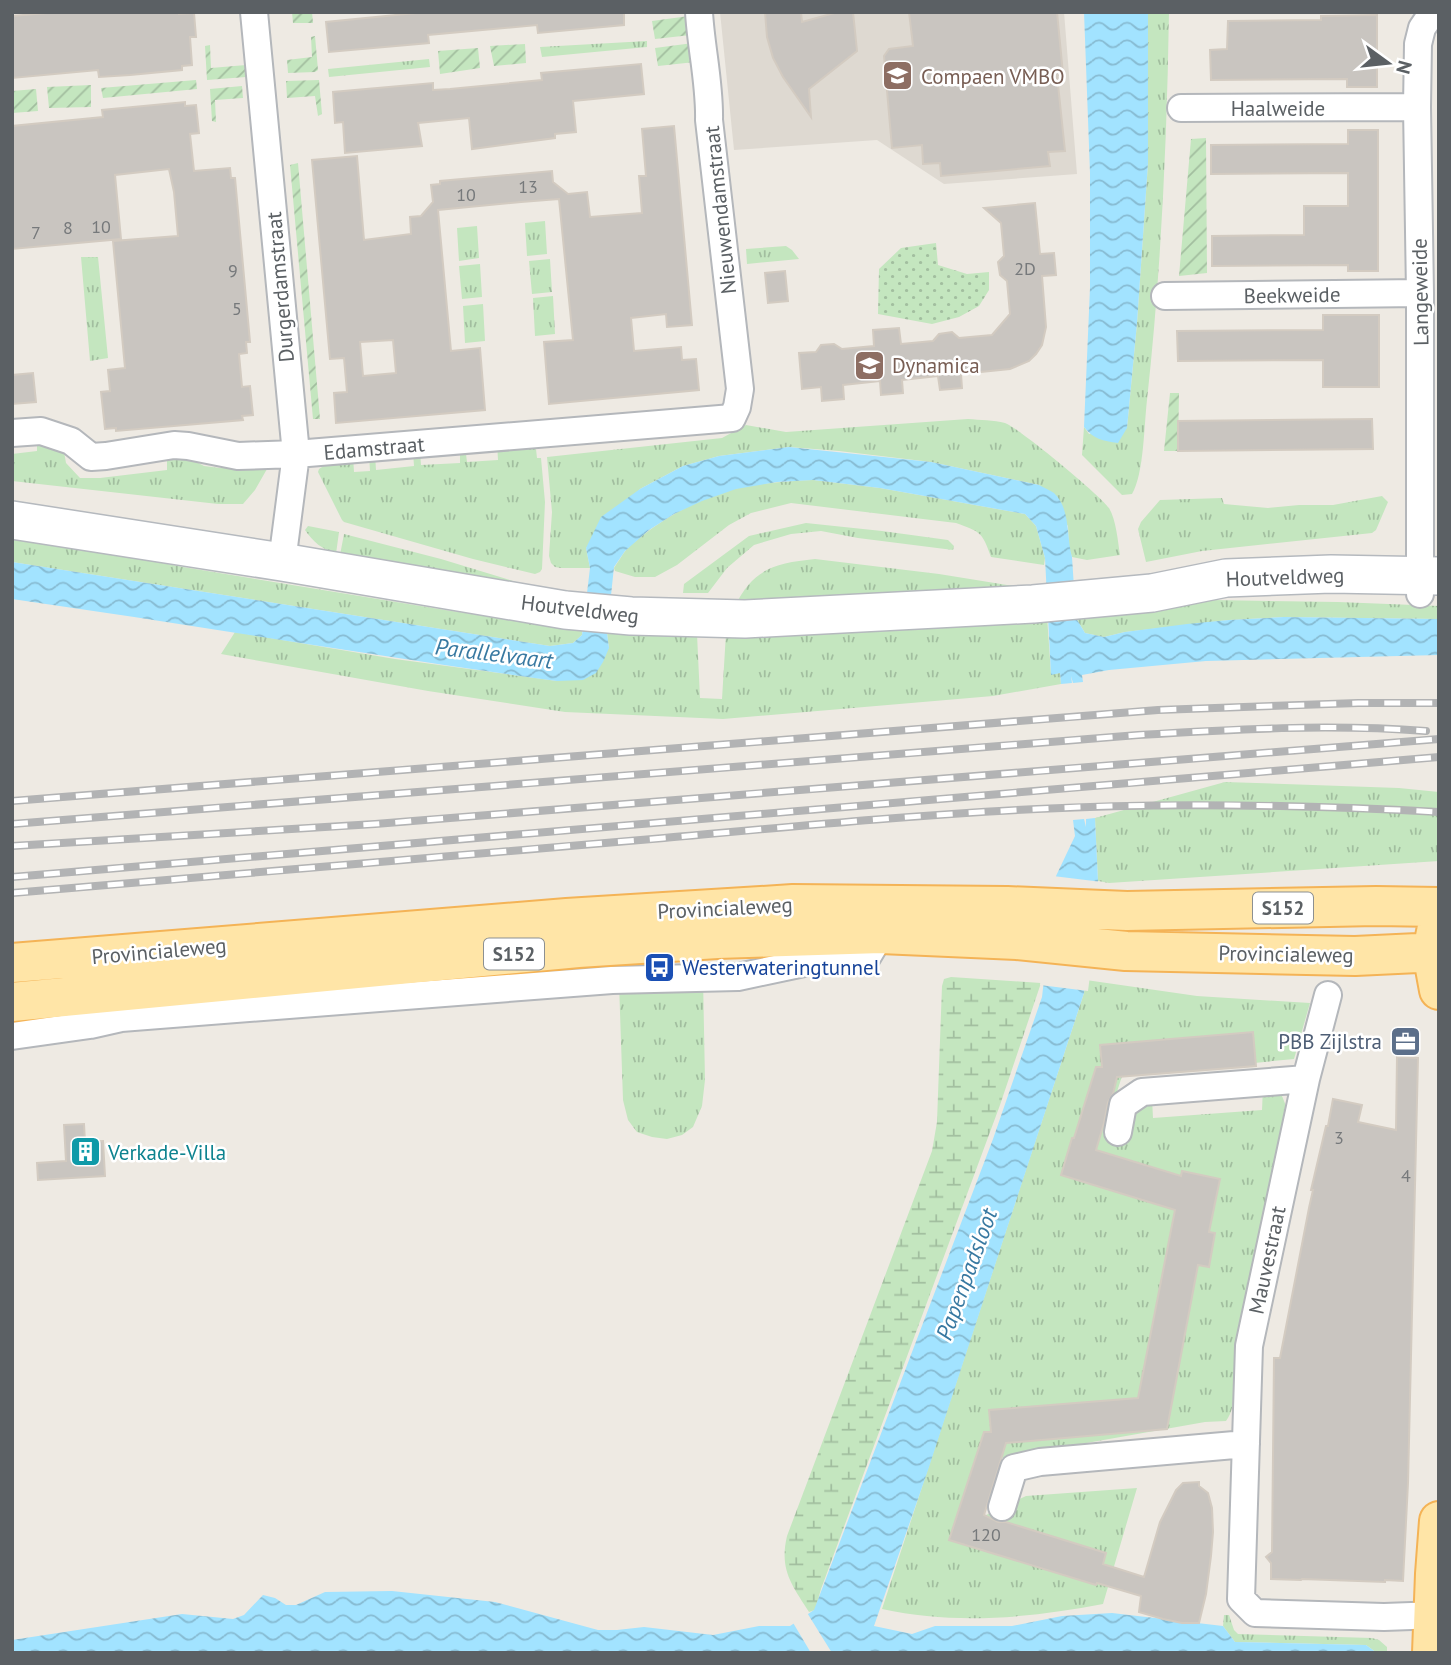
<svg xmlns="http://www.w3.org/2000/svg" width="1451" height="1665" font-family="'PT Sans',sans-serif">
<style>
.education{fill:#ded9d1}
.grass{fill:url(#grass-tufts)}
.wetland{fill:url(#wetland-marsh)}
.park{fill:url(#park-dots)}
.garden{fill:url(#garden-furrows)}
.water{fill:url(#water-waves)}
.pier{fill:#eeeae3}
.building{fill:#c9c5c0;stroke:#d3cbc1;stroke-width:2;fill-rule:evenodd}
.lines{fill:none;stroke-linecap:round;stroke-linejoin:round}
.street-casing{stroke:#b4b7bb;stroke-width:30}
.secondary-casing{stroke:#b5b9be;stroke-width:40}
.primary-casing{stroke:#f4b356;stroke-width:42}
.street{stroke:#fff;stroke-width:26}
.secondary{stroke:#fff;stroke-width:37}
.primary{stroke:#ffe5a7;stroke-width:38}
.rail-casing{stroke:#b2b3b4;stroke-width:8}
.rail{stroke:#fff;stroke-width:5;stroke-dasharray:16;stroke-linecap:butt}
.labels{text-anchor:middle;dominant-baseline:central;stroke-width:5;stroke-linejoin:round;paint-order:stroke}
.number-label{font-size:18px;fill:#76797b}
.shield{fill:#fff;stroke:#8c9092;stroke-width:2}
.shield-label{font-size:19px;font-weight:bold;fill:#5b6064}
.education-label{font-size:21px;fill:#785e54;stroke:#fff;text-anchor:start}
.street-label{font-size:21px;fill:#5b6064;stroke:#fff}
.transit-label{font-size:21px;fill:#164399;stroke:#fff;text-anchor:start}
.service-label{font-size:21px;fill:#4e5e75;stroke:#fff;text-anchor:end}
.culture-label{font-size:21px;fill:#0d838f;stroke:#fff;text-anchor:start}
.water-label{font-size:23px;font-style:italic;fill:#3879a1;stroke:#fff}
</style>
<defs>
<pattern id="grass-tufts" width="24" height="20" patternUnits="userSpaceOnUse" patternTransform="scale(1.75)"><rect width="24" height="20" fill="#c4e6bf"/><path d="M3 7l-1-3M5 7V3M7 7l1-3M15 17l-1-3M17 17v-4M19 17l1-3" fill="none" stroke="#a2be9f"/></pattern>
<pattern id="wetland-marsh" width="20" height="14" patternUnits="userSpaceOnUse" patternTransform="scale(1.75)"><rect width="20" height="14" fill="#c4e6bf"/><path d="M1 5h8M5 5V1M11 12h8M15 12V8" fill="none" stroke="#a2be9f"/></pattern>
<pattern id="park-dots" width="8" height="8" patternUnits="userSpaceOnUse" patternTransform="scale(1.75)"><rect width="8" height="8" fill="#c4e6bf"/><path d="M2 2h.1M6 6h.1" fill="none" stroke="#a2be9f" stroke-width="1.8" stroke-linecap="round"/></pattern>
<pattern id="garden-furrows" width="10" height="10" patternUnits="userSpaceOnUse" patternTransform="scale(1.75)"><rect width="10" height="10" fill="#c4e6bf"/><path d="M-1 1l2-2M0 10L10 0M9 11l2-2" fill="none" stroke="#a2be9f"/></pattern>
<pattern id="water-waves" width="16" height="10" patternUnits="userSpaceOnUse" patternTransform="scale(1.75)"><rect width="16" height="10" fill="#a2e3ff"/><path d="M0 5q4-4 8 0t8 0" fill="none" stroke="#87bbd2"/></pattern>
</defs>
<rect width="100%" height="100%" fill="#eeeae3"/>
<path class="education" d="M720 12H1064L1077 174 944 184 877 140 734 150Z"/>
<path class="grass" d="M1148 12H1169C1167 142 1161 272 1147 400 1144 425 1144 474 1132 494L1122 495 1082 455 1084 427 1089 434 1127 428 1137 323 1148 163Z
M647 41V47L542 57 540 47Z
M429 59 430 67 329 77 328 69Z
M545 221 547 254 527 256 525 223Z
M477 226 479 258 459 261 457 228Z
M786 246 792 250 799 259 747 264 746 249Z
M81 257H98L108 358 90 361Z
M550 259 552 292 532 294 529 261Z
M480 264 482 297 462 299 459 266Z
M553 296 555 334 535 336 533 298Z
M483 304 485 341 465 343 463 306Z
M968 419C980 420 994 420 1005 423 1019 428 1100 495 1109 508 1116 519 1118 542 1120 555L1087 560 1072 557 1069 548 1068 526 1039 485 931 462 839 451 789 447 719 456 683 466 640 489 586 548 590 568H561L555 567 551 563 549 556 552 512 547 457 722 438 746 425 786 432Z
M37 438 63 446 66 463 80 478H100L167 470V457H187L204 466 220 468 266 467 267 469 255 490 243 504H218L12 481V454L37 451Z
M535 440 537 458H541L545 502 542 569 540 572 535 574 473 559 344 522 342 520 318 472 319 469 331 461 353 456 354 472 370 471 369 455 375 454 376 470 414 466 413 452 420 451 421 465 460 463V446H465L467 462 498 460 497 442Z
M813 480 880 488 1025 514 1036 526 1045 558 1044 565 991 557C982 531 980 532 956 523L791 503 751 513 729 525 677 565 655 577H635L615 571 614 568C618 562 622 555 626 550 653 523 701 496 738 488 763 483 788 481 813 480Z
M1382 496 1388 502 1376 530 1372 533 1202 551 1146 562 1138 529 1141 522 1160 500 1222 498 1224 504 1268 508 1299 505H1333Z
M806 523 882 531 948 540 954 546 953 550 858 538 821 531 791 534 754 545 727 568 708 593H683L684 584 749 536Z
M308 526 339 532 336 554C322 549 313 542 305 530Z
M12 534 183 567 445 610 582 630V635L573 643 550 646 12 562Z
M344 534 441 559 539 589 340 555Z
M815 559 939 574 1007 585 1047 588 735 606C753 569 775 563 815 559Z
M1212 600 1338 602 1439 606V619L1284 617 1229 620 1125 632 1104 637 1085 633 1076 618 1144 607Z
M1047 616 1051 674 1060 673 1061 684 993 696 723 719 565 712 428 691 221 654 235 632 395 659 557 681 609 648 607 633 626 631 697 634 700 698 722 699 726 633Z
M1225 782 1399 788 1439 792V861L1109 883 1098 881 1095 818Z
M703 978 705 1080 702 1106 693 1127 682 1135 667 1139 652 1137 637 1132 628 1120 623 1100 619 983Z
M1086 980 1197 996 1310 1003 1294 1059 1122 1076 1104 1133 1128 1139 1136 1100 1152 1098 1153 1118 1262 1110 1263 1087 1280 1091 1288 1111C1270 1191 1249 1271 1236 1353 1232 1373 1239 1405 1226 1421L1205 1422 1002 1458 984 1516 1026 1496 1137 1488 1103 1604C1029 1618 956 1625 882 1609L1084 993Z
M1224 1615H1229L1234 1630 1238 1634 1372 1638 1379 1640 1387 1647V1653H1377L1366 1645 1235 1642 1223 1626Z"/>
<path class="wetland" d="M951 977 1041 983 1000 1105 821 1589 815 1610 809 1612C792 1585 779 1570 787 1536L932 1151 937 1122 942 986 944 979Z"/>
<path class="park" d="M936 243 938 265 967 274 989 272V290L979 306 959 317 932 324 878 314 879 269 901 248Z"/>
<path class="garden" d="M292 12H312L313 23H293Z
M689 16 691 35 655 39 652 21Z
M315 36 318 70 315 72 288 73 287 60 312 57 311 37Z
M693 43 695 62 658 66 655 48Z
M525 44 526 63 494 66 490 46Z
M210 45 211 68 246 65V77L207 80 205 46Z
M478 48 480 68 440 74 438 51Z
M196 80 197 89 103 98 101 88Z
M319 80 322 114 318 116 315 96 287 98 286 81Z
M91 85V107L49 108 47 87Z
M242 86 243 98 215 100 216 122 212 121 210 89Z
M36 89 38 111 12 113V91Z
M1206 138 1207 273 1179 276 1191 139Z
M298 163 320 419H313L290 165Z
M1170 393H1179L1178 451H1164Z"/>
<path class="water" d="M1084 12H1148V163L1137 323 1127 428 1118 443C1103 441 1093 439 1084 427L1090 288V173Z
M789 447 931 462 1039 485C1044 488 1050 490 1054 493 1071 509 1066 537 1072 557L1076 618 1085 633 1104 637 1125 632 1187 624 1229 620 1284 617 1439 619V655L1206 661 1109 670 1082 675 1083 682 1073 683 1071 676 1072 683 1061 684 1060 673 1051 675 1045 558 1036 526 1025 514 880 488 813 480 777 482 736 489 702 501 674 514 649 530 625 551 614 567 607 633 609 648 603 662 596 673 583 680 557 681C375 656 194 625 12 599V562L550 646 573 643 582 635 590 568 586 548 601 517 640 489 683 466 719 456Z
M1095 818 1098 881 1084 993 928 1470 874 1626 912 1634 935 1626H1012L1062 1616 1112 1613 1223 1626 1235 1642 1366 1645 1377 1653H12V1640L182 1614 233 1619 244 1615 263 1595 275 1598 286 1605H296L325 1592 392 1591 495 1602 598 1630H617L644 1627 713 1635 759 1626H790L814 1610 993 1139 1042 997 1056 876 1075 836 1073 820 1084 819 1086 827V819Z"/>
<path class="pier" d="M1053 876 1102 882 1088 991 1040 985Z
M806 1611 832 1653H811L792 1621Z"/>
<path class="building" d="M59 12H179V14L194 13 196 37H190L192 65 182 66V70L130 75 99 77 98 70 12 78V16Z
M426 12H624V25L538 33 537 25 428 35 429 43 329 52 326 22Z
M765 12H801L802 22 838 12H853L857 51 809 89 811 117 783 77 773 58 767 37Z
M909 12H1057L1063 74 1057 75 1065 151 1048 152 1050 166 941 176 940 163 923 164 922 145 892 148 884 56 889 49 913 46Z
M1377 15V87H1347V79L1211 80 1210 50 1227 49 1228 21 1321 20V16Z
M641 64 644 94 573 101 576 132 555 134V138L472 149 469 118 418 123 422 146 345 153 343 122 335 123 333 92 433 83V90L450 89 542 80 541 73Z
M185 102V106L196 105 199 133 190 134 194 171 230 168 231 178H235L250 342H246L247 353 239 354 242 387 250 386 253 415 242 416 243 420 116 431V428L105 429 101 392 110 391 108 370 125 368 113 241 178 236 174 192 169 169 115 175 121 239 12 249V126L103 117 102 110Z
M674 126 692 325 667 327 666 314 631 318 634 351 681 347 682 360 696 359 699 390 549 404 544 342 573 340 559 199 521 202 438 210 451 351 480 348 485 410 336 423 334 393 347 392 344 358 330 359 312 160 357 156 364 240 411 234 410 217 421 216 433 202 431 185 440 184V181L552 171 553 182 568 194 587 192 590 217 642 213 639 176H646L642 129ZM393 340 396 373 363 376 360 342Z
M1348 130H1378V271H1348V265L1212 266V236L1304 235V206H1348V173L1211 174V145L1348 144Z
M1035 203 1040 254 1054 253 1056 275 1042 276 1046 327 1042 345 1036 354 1029 361 1010 369 961 374 962 388 940 390 938 376 902 380 903 393 881 395 880 381 843 385 844 399 822 401 821 387 802 389 799 353 816 352 821 345 834 344 842 349 874 346 873 330 899 328 901 344 933 341 939 334 952 332 959 338 992 335 1010 314 1007 281 1000 275 998 262 1004 256 1001 223 984 208Z
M785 271 788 301 768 303 765 273Z
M1323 315H1379V387H1323V360L1178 361 1177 331 1323 330Z
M33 373 36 402 12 404V375Z
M1372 419 1373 449 1178 451V421Z
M1253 1032 1256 1066 1117 1077 1113 1094 1108 1102 1104 1123 1096 1150 1181 1176 1182 1171 1220 1179 1209 1232 1215 1233 1209 1267 1198 1265 1167 1429 1006 1443 984 1515 998 1522H1006L1106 1553 1103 1564 1144 1577 1160 1522 1176 1490 1183 1483 1199 1482V1486L1208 1493 1212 1508 1213 1532 1211 1556 1206 1594 1199 1623H1182L1163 1619 1139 1612 1141 1596 1097 1583 1096 1585 949 1540 984 1432H991L989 1410 1138 1398 1175 1210 1061 1175 1072 1138H1074L1096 1067H1102L1100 1045Z
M1397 1057 1418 1058 1408 1483 1403 1581 1385 1580V1582L1302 1579 1301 1580 1271 1579V1563L1266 1557 1272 1552 1274 1358H1280L1309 1208 1313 1190H1311L1326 1126H1328L1333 1099 1362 1105 1358 1122 1396 1130Z
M84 1124 85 1142 103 1141 105 1176 38 1180 37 1163 66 1161 64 1125Z"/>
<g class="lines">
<defs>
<path id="street" d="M254 12 296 454 282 562
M1181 108 1417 107
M1165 296 1420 293
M12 433 41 431 71 441 91 457 106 456 174 445 188 446 238 456 296 454 732 418 737 407 740 389 709 120C710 84 701 48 699 12
M1420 594V293L1417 107 1418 44 1422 28 1433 12
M1328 995 1306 1079 1249 1346 1241 1599 1255 1613 1384 1617 1439 1615
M12 1036 90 1025 121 1018 612 980 738 977 818 960 866 959 881 934
M1118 1132 1123 1105 1142 1092 1306 1079
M1002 1507 1014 1468 1040 1462 1246 1444"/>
<path id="secondary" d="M12 520 282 562 565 610 631 616 745 619 1033 604 1152 593 1226 578 1331 574 1439 576"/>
<path id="primary" d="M1437 927 1432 952 1439 990
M12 963 567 918 793 904 1007 906 1127 911 1376 906 1439 907
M12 1002 578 948 717 939 881 934 1017 940 1126 951 1355 956 1439 952
M1432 1653 1435 1574 1439 1521"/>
</defs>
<use href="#street" class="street-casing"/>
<use href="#secondary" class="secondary-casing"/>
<use href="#primary" class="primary-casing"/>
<use href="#street" class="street"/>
<use href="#secondary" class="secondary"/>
<use href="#primary" class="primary"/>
<defs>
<path id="rail" d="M12 801 1158 710 1358 703H1439
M12 824 1138 735C1234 729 1330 724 1426 731
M12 846 375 824 1439 739
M12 877 1439 757
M12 893C229 875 447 856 664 838 788 827 912 815 1037 809 1171 802 1305 805 1439 812"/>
</defs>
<use href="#rail" class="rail-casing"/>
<use href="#rail" class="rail"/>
</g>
<defs>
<symbol id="school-square" viewBox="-11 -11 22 22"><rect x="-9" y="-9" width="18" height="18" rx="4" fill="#8d6e63" stroke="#fff"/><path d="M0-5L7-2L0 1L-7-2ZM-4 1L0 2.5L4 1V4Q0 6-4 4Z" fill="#fff"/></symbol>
<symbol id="bus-square" viewBox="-11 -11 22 22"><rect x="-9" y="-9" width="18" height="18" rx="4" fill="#1a4fb4" stroke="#fff"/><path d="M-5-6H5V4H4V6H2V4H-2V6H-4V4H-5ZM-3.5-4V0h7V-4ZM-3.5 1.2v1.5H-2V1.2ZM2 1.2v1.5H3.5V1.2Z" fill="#fff"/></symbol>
<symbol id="office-square" viewBox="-11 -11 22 22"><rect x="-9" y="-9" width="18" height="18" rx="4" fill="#5c6f8a" stroke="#fff"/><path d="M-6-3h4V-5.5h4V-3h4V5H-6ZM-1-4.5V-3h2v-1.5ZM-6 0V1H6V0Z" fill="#fff"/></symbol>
<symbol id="building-square" viewBox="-11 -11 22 22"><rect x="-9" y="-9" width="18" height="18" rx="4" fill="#0f9aa8" stroke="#fff"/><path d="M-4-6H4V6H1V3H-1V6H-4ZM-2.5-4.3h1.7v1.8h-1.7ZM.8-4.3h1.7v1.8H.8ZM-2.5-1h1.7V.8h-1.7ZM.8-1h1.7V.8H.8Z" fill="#fff"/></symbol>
</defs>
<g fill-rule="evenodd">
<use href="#school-square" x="880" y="58" width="35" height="35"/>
<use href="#school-square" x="852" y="348" width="35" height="35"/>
<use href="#bus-square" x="642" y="950" width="35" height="35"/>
<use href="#office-square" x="1388" y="1024" width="35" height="35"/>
<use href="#building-square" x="68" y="1134" width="35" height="35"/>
</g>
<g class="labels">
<g class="number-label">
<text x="528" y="186">13</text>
<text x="466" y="194">10</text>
<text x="101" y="226">10</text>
<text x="68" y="227">8</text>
<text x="36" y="232">7</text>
<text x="1025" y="268">2D</text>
<text x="233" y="270">9</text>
<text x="237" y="308">5</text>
<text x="1339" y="1137">3</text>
<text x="1406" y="1175">4</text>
<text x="986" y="1534">120</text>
</g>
<g class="shield">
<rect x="1253" y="892.5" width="60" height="31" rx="5"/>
<rect x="484" y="938.5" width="60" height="31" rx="5"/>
</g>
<g class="shield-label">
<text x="1283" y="908">S152</text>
<text x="514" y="954">S152</text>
</g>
<g class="education-label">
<text x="921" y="76">Compaen VMBO</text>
<text x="892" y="365">Dynamica</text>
</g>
<g class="street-label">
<text x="1278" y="108">Haalweide</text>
<text transform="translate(720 210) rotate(-96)">Nieuwendamstraat</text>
<text transform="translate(280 287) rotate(-95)">Durgerdamstraat</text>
<text transform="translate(1420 292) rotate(-91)">Langeweide</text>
<text transform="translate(1292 295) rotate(-1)">Beekweide</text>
<text transform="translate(374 448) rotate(-5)">Edamstraat</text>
<text transform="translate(1285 577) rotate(-2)">Houtveldweg</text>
<text transform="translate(580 609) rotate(7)">Houtveldweg</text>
<text transform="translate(725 908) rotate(-3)">Provincialeweg</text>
<text transform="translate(159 951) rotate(-5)">Provincialeweg</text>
<text transform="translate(1286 954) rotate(1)">Provincialeweg</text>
<text transform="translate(1267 1260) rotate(-78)">Mauvestraat</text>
</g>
<g class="transit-label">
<text x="682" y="967">Westerwateringtunnel</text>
</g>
<g class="service-label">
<text x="1382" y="1041">PBB Zijlstra</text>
</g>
<g class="culture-label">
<text x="108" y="1152">Verkade-Villa</text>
</g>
<g class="water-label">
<text transform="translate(494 653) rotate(7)">Parallelvaart</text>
<text transform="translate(966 1274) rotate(-70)">Papenpadsloot</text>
</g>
</g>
<rect width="1451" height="1665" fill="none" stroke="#5b6064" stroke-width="28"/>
<g transform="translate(1388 63) rotate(105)" stroke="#ffffff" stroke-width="5" paint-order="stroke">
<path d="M0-5L12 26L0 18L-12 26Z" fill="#5b6064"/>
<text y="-10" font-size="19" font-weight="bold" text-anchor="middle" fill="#5b6064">N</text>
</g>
</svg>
